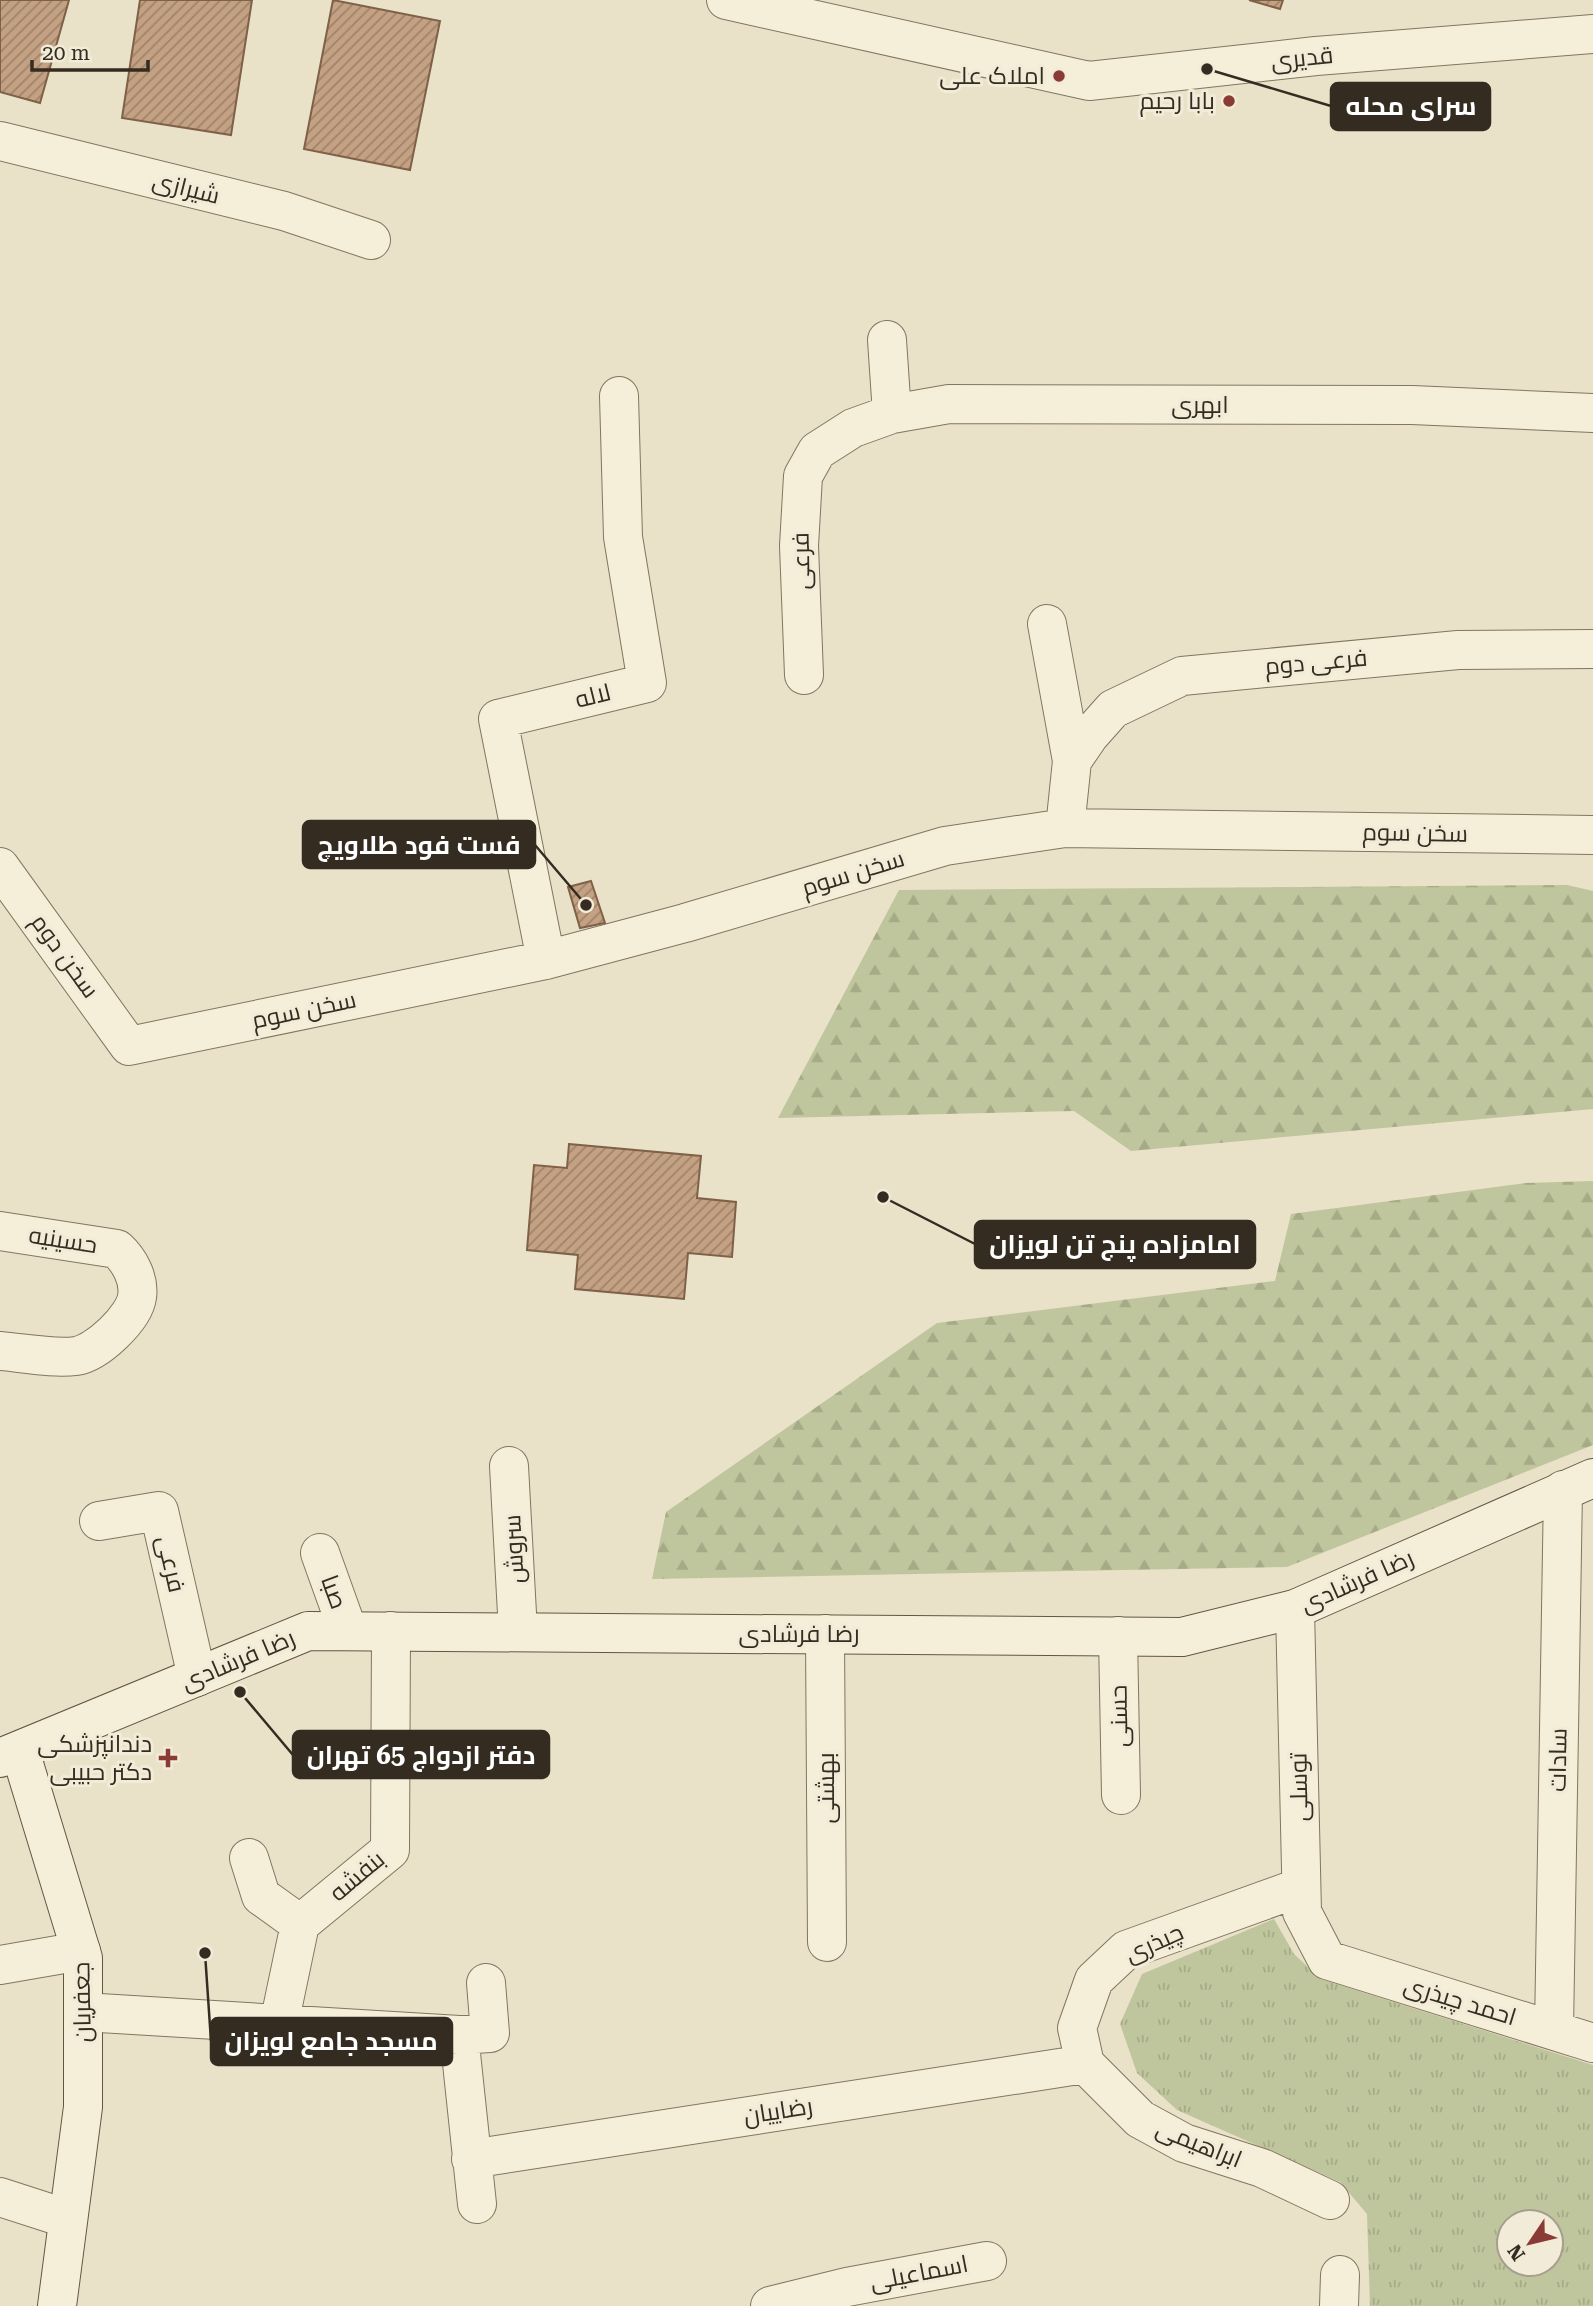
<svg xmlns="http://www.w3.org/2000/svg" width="1593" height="2306" font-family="'Roboto Serif',Cairo,serif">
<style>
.grass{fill:url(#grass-tufts);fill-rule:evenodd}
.forest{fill:url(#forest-firs)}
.building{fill:url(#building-hatch);stroke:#7f6148;stroke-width:2}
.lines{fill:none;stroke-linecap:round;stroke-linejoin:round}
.minor-casing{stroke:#83755f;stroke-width:40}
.secondary-casing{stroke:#655642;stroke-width:40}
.minor{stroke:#f5efda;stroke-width:38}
.secondary{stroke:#f5efda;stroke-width:38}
.poi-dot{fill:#8b3b36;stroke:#f1ebd7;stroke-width:2.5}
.labels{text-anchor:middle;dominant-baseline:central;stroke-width:6;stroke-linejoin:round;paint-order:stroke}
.street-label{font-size:24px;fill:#352c21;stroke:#f1ebd7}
.poi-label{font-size:24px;fill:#352c21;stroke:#f1ebd7;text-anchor:end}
.leader{fill:none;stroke:#352c21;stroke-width:2.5}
.callout-dot{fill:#352c21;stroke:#f1ebd7;stroke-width:2.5}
.callout{fill:#352c21;stroke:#352c21;stroke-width:2.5}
.callout-label{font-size:26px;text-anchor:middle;font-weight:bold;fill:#fff}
</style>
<defs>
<pattern id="grass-tufts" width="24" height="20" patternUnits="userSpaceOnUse" patternTransform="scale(1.75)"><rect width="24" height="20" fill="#bfc69d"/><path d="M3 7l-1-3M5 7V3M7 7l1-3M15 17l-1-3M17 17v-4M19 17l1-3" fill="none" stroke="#a5aa87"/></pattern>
<pattern id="forest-firs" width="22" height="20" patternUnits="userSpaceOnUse" patternTransform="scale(1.75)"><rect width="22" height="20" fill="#bfc69d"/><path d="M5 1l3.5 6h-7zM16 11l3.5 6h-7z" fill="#a5aa87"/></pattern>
<pattern id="building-hatch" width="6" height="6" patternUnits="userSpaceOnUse" patternTransform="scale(1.75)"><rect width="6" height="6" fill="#c3a182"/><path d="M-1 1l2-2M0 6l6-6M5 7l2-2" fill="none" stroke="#9f836a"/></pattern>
</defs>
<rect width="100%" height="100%" fill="#e9e1c8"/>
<path class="grass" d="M1274 1919 1294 1954 1321 1979 1593 2065V2306H1370L1367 2214 1340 2182 1177 2110 1137 2073 1120 2024 1142 1974ZM1509 2222H1551V2264H1509Z"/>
<path class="forest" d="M1567 885 1593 891V1109L1131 1151 1074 1111 778 1118 899 890Z
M1593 1181V1445L1287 1567 652 1579 666 1512 937 1323 1275 1281 1291 1214 1526 1183Z"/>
<path class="building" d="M0 0H69L40 103 0 92Z
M140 0H252L231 135 122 118Z
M333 0 440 21 410 170 304 149Z
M1249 0H1283L1280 9Z
M591 881 605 923 580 928 568 887Z
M569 1144 701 1156 697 1198 736 1202 732 1257 688 1253 684 1299 575 1289 578 1255 527 1250 534 1165 567 1168Z"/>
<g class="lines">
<defs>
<path id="minor" d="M726 0 1089 81 1316 56 1593 34
M0 141 284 211 371 240
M887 340 892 414
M1047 624 1072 761
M804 675 799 546 803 476 817 451 853 428 892 414 949 404 1412 405 1593 413
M1065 828 1072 761 1089 736 1113 709 1182 676 1458 650 1593 649
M0 867 129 1046 546 960 685 923 945 846 1065 828 1593 835
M546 960 498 719 647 683 623 537 619 396
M0 1231 117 1249C129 1260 140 1279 137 1297 134 1318 97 1353 76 1356 53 1359 24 1353 0 1351
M509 1466 518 1632
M99 1521 159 1511 197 1677
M320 1553 348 1631
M1295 1609 1302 1912 1327 1960 1593 2043
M825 1634 827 1942
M1118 1636 1121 1795
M249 1858 261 1896 300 1924
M1301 1887 1126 1950 1094 1980 1077 2028 1085 2064 1140 2119 1184 2143 1262 2168 1330 2200
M0 1965 81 1951
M83 2012 459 2035 490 2033 486 1983
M279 2024 300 1924 390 1850 391 1631
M1554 2030 1563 1490
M459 2035 477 2204
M471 2159 1085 2064
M0 2197 68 2219
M770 2306 847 2287 987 2261
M1339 2306 1340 2275"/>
<path id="secondary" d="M20 1751 83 1958V2107L57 2306
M0 1758 308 1631 1182 1637 1295 1609 1593 1478"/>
</defs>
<use href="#minor" class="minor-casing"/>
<use href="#secondary" class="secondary-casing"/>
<use href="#minor" class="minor"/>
<use href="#secondary" class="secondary"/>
</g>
<g class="poi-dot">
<circle cx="1059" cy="76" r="7"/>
<circle cx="1229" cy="101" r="7"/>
<path d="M164.5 1747.5h7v7h7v7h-7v7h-7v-7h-7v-7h7z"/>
</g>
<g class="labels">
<g class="street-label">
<text transform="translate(1302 58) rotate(-6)">قدیری</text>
<text transform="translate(186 188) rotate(14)">شیرازی</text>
<text x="1200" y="405">ابهری</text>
<text transform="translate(801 561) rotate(-91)">فرعی</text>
<text transform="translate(1316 662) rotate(-5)">فرعی دوم</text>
<text transform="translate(593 696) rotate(-14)">لاله</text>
<text transform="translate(1415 833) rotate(1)">سخن سوم</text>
<text transform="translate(853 873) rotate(-17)">سخن سوم</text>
<text transform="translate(65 956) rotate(54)">سخن دوم</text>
<text transform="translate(304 1010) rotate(-12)">سخن سوم</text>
<text transform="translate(63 1240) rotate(9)">حسینیه</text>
<text transform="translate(514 1549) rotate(-93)">سروش</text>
<text transform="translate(171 1564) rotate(77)">فرعی</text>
<text transform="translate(1357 1581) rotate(-24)">رضا فرشادی</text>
<text transform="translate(334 1592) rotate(70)">صبا</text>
<text x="799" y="1634">رضا فرشادی</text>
<text transform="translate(238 1660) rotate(-23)">رضا فرشادی</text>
<text transform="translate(1119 1716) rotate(-91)">حسنی</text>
<text transform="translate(1558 1760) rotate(-89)">سادات</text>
<text transform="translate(1299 1787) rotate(-91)">توسلی</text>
<text transform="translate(826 1788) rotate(-90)">بهشتی</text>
<text transform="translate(357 1876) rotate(-40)">بنفشه</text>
<text transform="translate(1154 1943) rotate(-24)">چیذری</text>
<text transform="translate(1460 2001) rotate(17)">احمد چیذری</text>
<text transform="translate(82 2002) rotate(-91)">جعفریان</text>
<text transform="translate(778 2111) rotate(-9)">رضاییان</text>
<text transform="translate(1199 2144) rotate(22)">ابراهیمی</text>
<text transform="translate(919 2273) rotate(-11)">اسماعیلی</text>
</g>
<g class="poi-label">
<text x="1045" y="76">املاک علی</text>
<text x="1215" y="101">بابا رحیم</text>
<text x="152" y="1744">دندانپزشکی<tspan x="152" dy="28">دکتر حبیبی</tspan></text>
</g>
</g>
<path class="leader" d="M1207 69L1331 106M586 905L535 845M883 1197L975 1244M240 1692L293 1755M205 1953L211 2041"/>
<g class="callout-dot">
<circle cx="1207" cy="69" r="7"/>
<circle cx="586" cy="905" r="7"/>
<circle cx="883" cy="1197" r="7"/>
<circle cx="240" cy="1692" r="7"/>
<circle cx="205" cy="1953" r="7"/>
</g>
<g class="callout">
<rect x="1331" y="83" width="159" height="47" rx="7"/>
<rect x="303" y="821" width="232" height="47" rx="7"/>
<rect x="975" y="1221" width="280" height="47" rx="7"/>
<rect x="293" y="1731" width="256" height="47" rx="7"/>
<rect x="211" y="2018" width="241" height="47" rx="7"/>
</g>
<g class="callout-label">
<text x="1411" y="115">سرای محله</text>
<text x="419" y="854">فست فود طلاویچ</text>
<text x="1115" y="1253">امامزاده پنج تن لویزان</text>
<text x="421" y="1764">دفتر ازدواج 65 تهران</text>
<text x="331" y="2050">مسجد جامع لویزان</text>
</g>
<g transform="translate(1530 2243) rotate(235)"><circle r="33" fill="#f1ebd7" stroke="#a69f8e" stroke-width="2"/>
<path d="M0-5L12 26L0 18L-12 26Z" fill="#8b3b36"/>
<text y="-10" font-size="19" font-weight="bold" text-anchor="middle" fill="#352c21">N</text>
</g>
<path d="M32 60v10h116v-10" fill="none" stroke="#352c21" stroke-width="3.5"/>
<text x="42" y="60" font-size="21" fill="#352c21" stroke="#f1ebd7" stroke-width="5" paint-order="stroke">20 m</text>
</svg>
